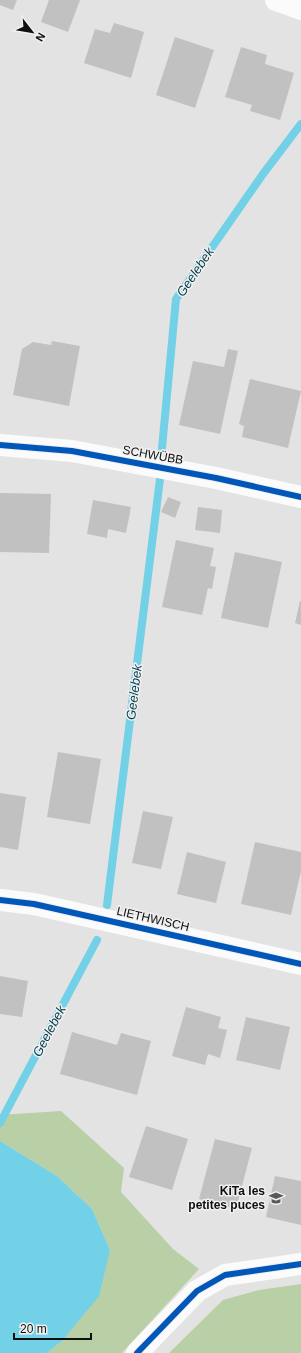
<svg xmlns="http://www.w3.org/2000/svg" width="301" height="1353" font-family="Arial,sans-serif">
<style>
.green{fill:#b9cfa6}
.water{fill:#72d1e6}
.lines{fill:none;stroke-linecap:round;stroke-linejoin:round}
.stream{stroke:#72d1e6;stroke-width:8}
.building{fill:#c1c1c2}
.minor{stroke:#fbfbfb;stroke-width:22}
.cycleway-casing{stroke:#f0f0f1;stroke-width:8}
.cycleway{stroke:#0057b8;stroke-width:6}
.labels{text-anchor:middle;dominant-baseline:central;stroke-width:3;stroke-linejoin:round;paint-order:stroke}
.street-label{font-size:12px;fill:#0f0f0f;stroke:#f0f0f1}
.poi-label{font-size:12px;font-weight:bold;fill:#0f0f0f;stroke:#f0f0f1;text-anchor:end}
.water-label{font-size:13px;font-style:italic;fill:#003d4a;stroke:#f0f0f1}
</style>
<rect width="100%" height="100%" fill="#e3e3e3"/>
<path class="green" d="M61 1111 124 1168 121 1192 173 1249 199 1269 122 1353H47L62 1341 110 1250 92 1209 57 1176 0 1141V1115Z
M301 1284V1353H169L223 1300 259 1290Z"/>
<path class="water" d="M0 1141 57 1176 92 1209 110 1250 99 1296 62 1341 47 1353H0Z"/>
<g class="lines">
<path class="stream" d="M162 448 176 299 263 174 301 124
M107 905 160 479
M0 1123 97 940"/>
</g>
<path class="building" d="M0 0H17L13 10 0 5Z
M49 0H80L68 32 41 22Z
M114 23 144 32 131 78 84 63 95 29 110 33Z
M175 37 214 50 195 108 156 95Z
M241 47 267 55 265 64 294 73 280 120 250 111 252 105 225 97Z
M52 341 80 346 69 406 13 395 22 349 33 342 51 345Z
M228 349 238 351 220 434 179 425 193 361 224 367Z
M250 379 301 391 288 448 242 437 244 426 239 424Z
M0 493 51 494 49 553 0 552Z
M168 497 181 502 175 518 161 512Z
M93 500 131 507 126 533 108 529 107 538 87 534Z
M198 507 222 510 220 533 195 530Z
M176 540 214 548 210 566 216 567 212 589 208 588 202 615 162 607Z
M235 552 282 562 268 628 221 618Z
M300 601H301V625L295 623Z
M58 752 101 759 90 824 47 817Z
M0 793 26 797 18 850 0 847Z
M143 811 173 817 161 869 132 863Z
M255 842 301 852V871L291 915 241 904Z
M187 852 226 862 216 903 177 894Z
M0 976 28 981 22 1017 0 1014Z
M186 1007 221 1017 218 1028 227 1030 220 1058 208 1054 205 1065 172 1056Z
M246 1017 290 1027 280 1070 236 1060Z
M72 1032 117 1045 121 1033 151 1041 137 1095 60 1074Z
M146 1126 188 1139 172 1190 129 1177Z
M215 1139 252 1148 236 1209 199 1199Z
M275 1176 301 1181V1225L266 1217Z"/>
<g class="lines">
<path class="minor" d="M276 0 301 9
M0 445 72 451 216 478 301 497
M0 900 34 904 301 964
M137 1353 197 1291 225 1275 301 1264"/>
<defs>
<path id="cycleway" d="M0 445 72 451 216 478 301 497
M0 900 34 904 301 964
M137 1353 197 1291 225 1275 301 1264"/>
</defs>
<use href="#cycleway" class="cycleway-casing"/>
<use href="#cycleway" class="cycleway"/>
</g>
<defs>
<symbol id="school-bare" viewBox="-9 -9 18 18"><path d="M0-5L7-2L0 1L-7-2ZM-4 1L0 2.5L4 1V4Q0 6-4 4Z" fill="#595959" stroke="#f0f0f1" stroke-width="2.5" paint-order="stroke"/></symbol>
</defs>
<g fill-rule="evenodd">
<use href="#school-bare" x="266" y="1188" width="20" height="20"/>
</g>
<g class="labels">
<g class="street-label">
<text transform="translate(153 455) rotate(10)">SCHWÜBB</text>
<text transform="translate(153 919) rotate(13)">LIETHWISCH</text>
</g>
<g class="poi-label">
<text x="265" y="1191">KiTa les<tspan x="265" dy="14">petites puces</tspan></text>
</g>
<g class="water-label">
<text transform="translate(195 272) rotate(-56)">Geelebek</text>
<text transform="translate(134 692) rotate(-83)">Geelebek</text>
<text transform="translate(49 1031) rotate(-62)">Geelebek</text>
</g>
</g>
<g transform="translate(32 32) rotate(121)" stroke="#f0f0f1" stroke-width="3" paint-order="stroke">
<path d="M0-3L7 15L0 10L-7 15Z" fill="#0f0f0f"/>
<text y="-6" font-size="11" font-weight="bold" text-anchor="middle" fill="#0f0f0f">N</text>
</g>
<path d="M14 1333v6h77v-6" fill="none" stroke="#0f0f0f" stroke-width="2"/>
<text x="20" y="1333" font-size="12" fill="#0f0f0f" stroke="#f0f0f1" stroke-width="3" paint-order="stroke">20 m</text>
</svg>
